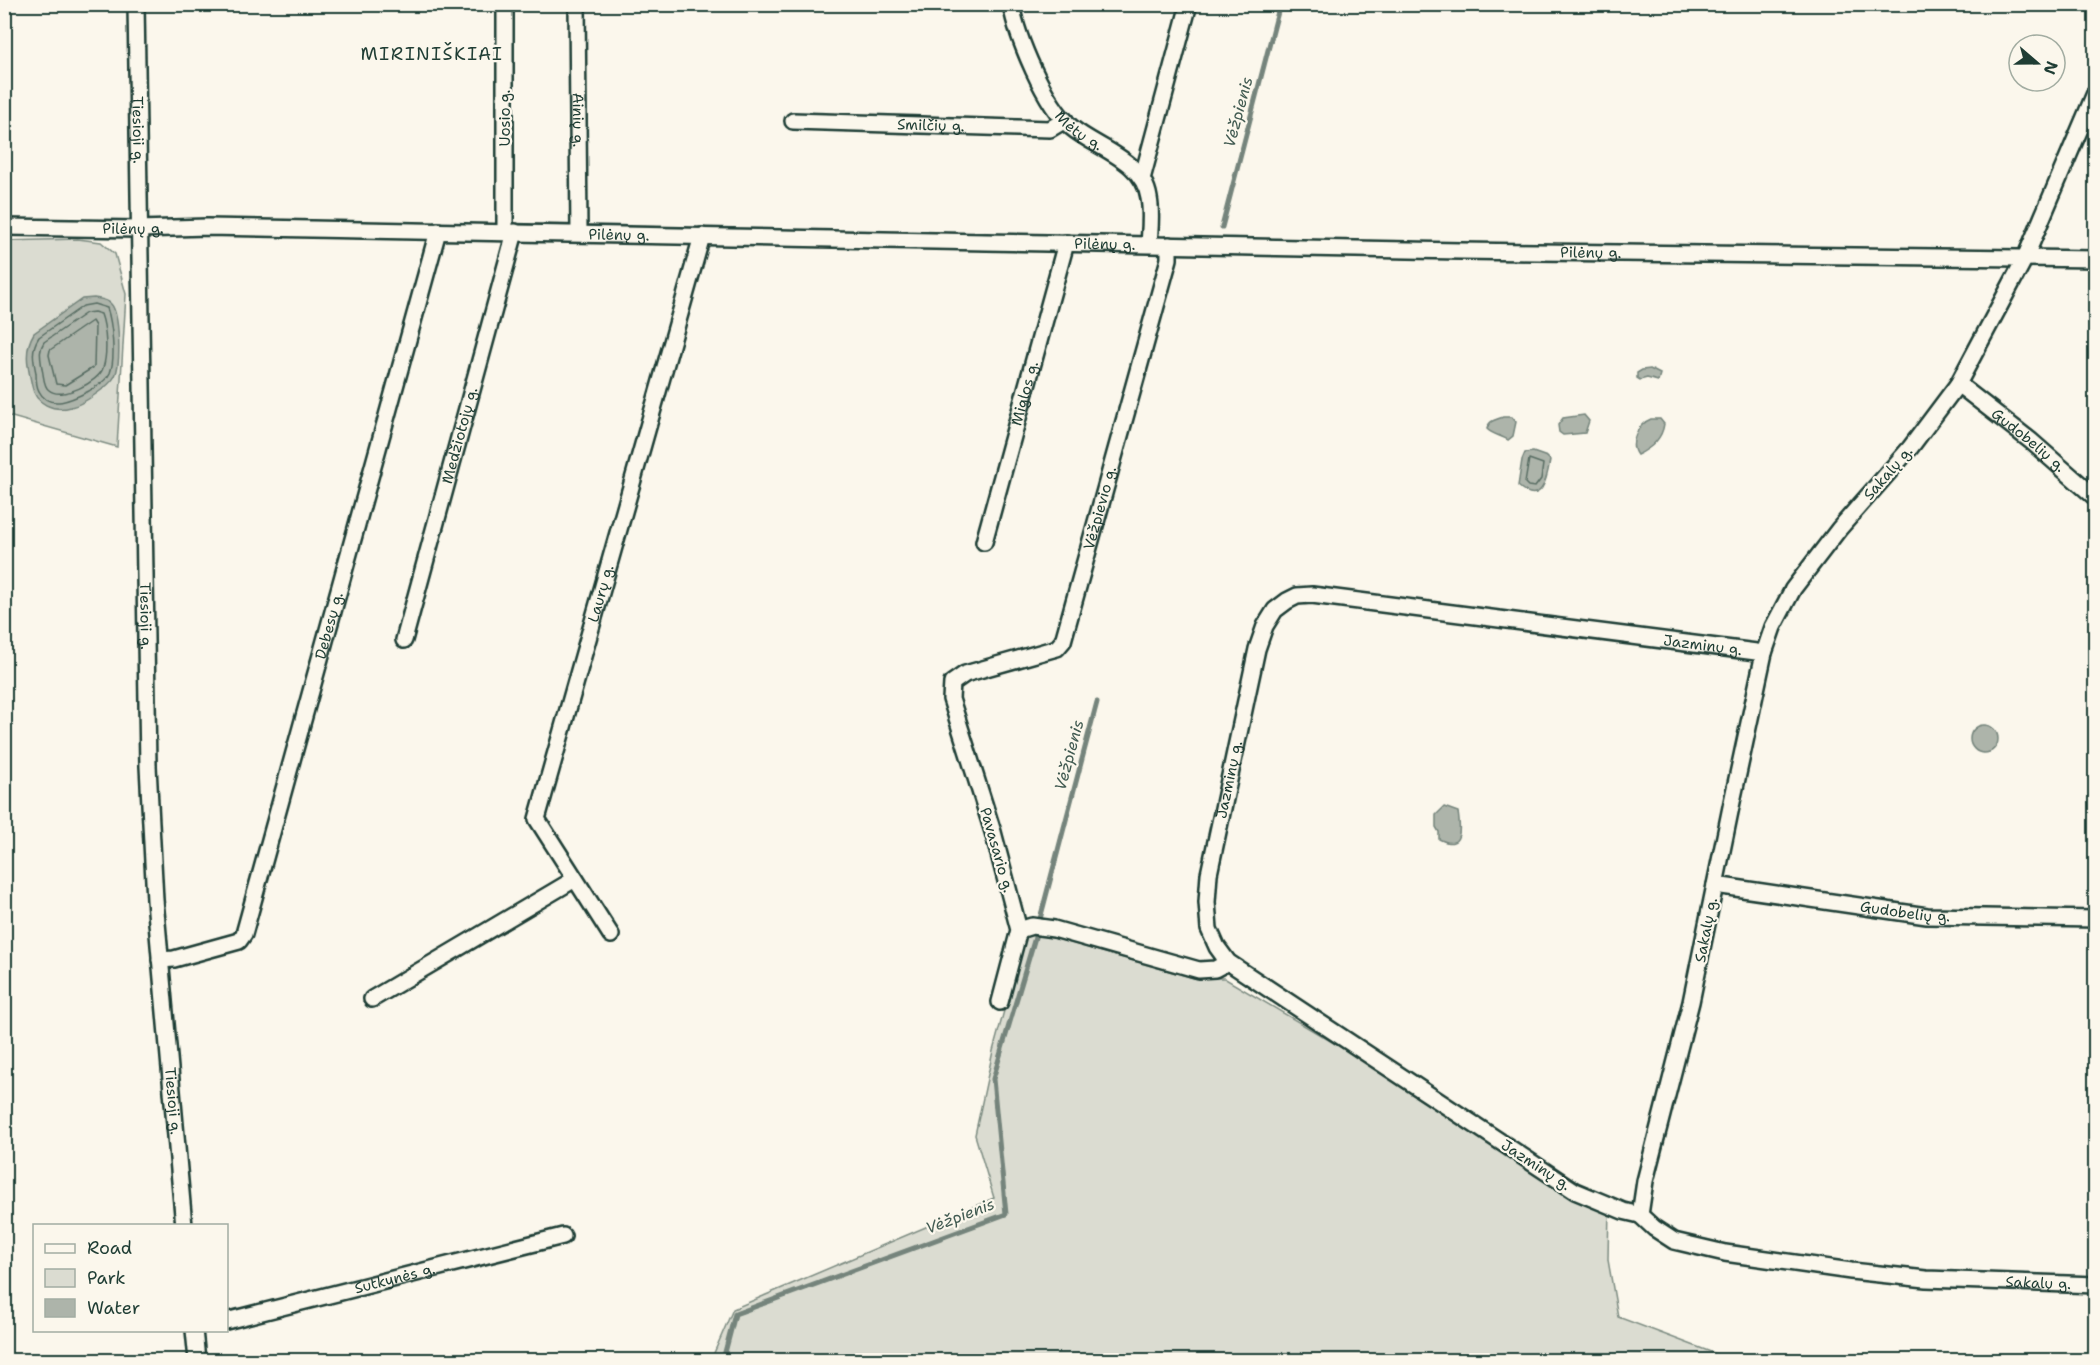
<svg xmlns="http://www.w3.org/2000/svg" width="2100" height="1365" font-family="'Shantell Sans',sans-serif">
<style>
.green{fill:#dbdcd1;stroke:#7d8c82;stroke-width:1.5}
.water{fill:#adb4aa;stroke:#74847b;stroke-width:1.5}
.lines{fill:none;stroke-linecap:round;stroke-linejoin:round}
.shore{stroke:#586d63;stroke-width:1.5}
.stream{stroke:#74847b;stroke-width:5}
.minor-casing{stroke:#1f3d34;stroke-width:20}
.minor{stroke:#fbf7ec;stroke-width:15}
.labels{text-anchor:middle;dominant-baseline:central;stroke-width:4.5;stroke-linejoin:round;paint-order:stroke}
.street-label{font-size:15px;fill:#1f3d34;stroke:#fbf7ec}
.water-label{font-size:16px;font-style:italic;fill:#425b52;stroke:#fbf7ec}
.quarter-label{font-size:18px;letter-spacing:1.5px;fill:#1f3d34;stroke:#fbf7ec}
</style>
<rect width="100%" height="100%" fill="#fbf7ec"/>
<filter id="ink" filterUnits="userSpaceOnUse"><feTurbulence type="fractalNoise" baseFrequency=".0167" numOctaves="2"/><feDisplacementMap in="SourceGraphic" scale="12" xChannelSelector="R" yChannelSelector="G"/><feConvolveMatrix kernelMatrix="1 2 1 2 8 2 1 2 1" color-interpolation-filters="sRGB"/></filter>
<g filter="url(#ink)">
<path class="green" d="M78 239 101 242 115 254 126 294 117 447 5 415 4 241Z
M1036 933 1194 978H1224L1609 1206 1608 1260 1618 1317 1732 1360H711L733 1309 994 1198 975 1135 993 1051 1025 934Z"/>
<path class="water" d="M94 298C100 299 107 299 111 304 120 314 121 364 115 376 110 386 82 405 71 407 54 412 35 404 32 386 28 367 23 351 34 333L82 299Z
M1650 369 1660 374 1658 381 1647 378 1640 380 1637 378V373L1642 370Z
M1584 415 1589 421 1585 433 1563 435 1559 432 1558 425 1563 418Z
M1503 417H1512L1516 422 1513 436 1508 440C1502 436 1491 434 1487 429 1489 420 1495 420 1503 417Z
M1651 419H1660L1664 424C1662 439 1650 449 1637 455 1628 443 1638 424 1651 419Z
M1533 452 1547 457 1550 460C1547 479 1542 507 1518 486L1522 460 1525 453Z
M1970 739a14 14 0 1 1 28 0a14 14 0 1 1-28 0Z
M1444 807 1458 812C1460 826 1464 852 1439 839V832L1436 827V815Z"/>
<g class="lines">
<path class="shore" d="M94 304 107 308C112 323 116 358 110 373 106 382 96 386 89 391 75 398 49 412 39 391 36 386 36 378 36 373 33 359 31 349 39 337L83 306Z
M94 312 101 314C106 328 108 353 103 368 99 382 61 401 49 390 43 386 44 375 42 369 41 359 38 351 44 342L86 313Z
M92 321 95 326 94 367 65 385 56 384 49 355 50 350Z
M1529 459 1543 464 1541 479 1535 487 1528 486 1525 483Z"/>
<path class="stream" d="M1222 227 1280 4
M1040 919 1097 702
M723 1360 735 1314 1006 1214 993 1079 1036 934"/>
<defs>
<g id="minor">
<path id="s1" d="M136 4 148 766 155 900 184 1226"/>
<path id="s2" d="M577 4 579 233"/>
<path id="s3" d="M1011 4C1017 38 1045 105 1071 127 1097 149 1143 159 1149 198 1152 214 1150 229 1149 244"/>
<path id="s4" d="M2096 91 2025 258 1958 384 1910 448 1839 529 1793 589 1773 627 1764 653 1732 802 1691 1002 1645 1181 1640 1215 1654 1228 1674 1241 1725 1253 1851 1271 1926 1279 2096 1285"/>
<path id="s5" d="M793 121 1050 129 1065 120"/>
<path d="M1142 179 1189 4"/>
<path id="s6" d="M4 227 138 229 207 227 1461 251 2096 259"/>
<path d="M505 232V4"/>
<path id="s7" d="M1958 384 2031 441 2096 498"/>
<path id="s8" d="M984 542 1066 243"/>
<path id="s9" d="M404 640 515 232"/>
<path id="s10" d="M1715 885 1927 916 2096 919"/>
<path d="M1019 930 1032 926 1054 929 1199 970 1215 969 1228 962"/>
<path id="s11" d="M611 935 537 819 702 236"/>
<path id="s12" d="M160 960 174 959 239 941 244 934 438 231"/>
<path d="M372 999 575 879"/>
<path id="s13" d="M1000 1002 1019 930 993 832 951 699 952 683 965 674 1057 648 1063 641 1169 259V245"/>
<path id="s14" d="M1640 1215 1623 1211 1575 1191 1228 962 1217 947 1209 929 1207 902 1209 874 1257 649 1265 626 1275 610 1287 601 1297 596 1312 595 1764 653"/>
<path id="s15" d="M226 1321 563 1236"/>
<path d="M194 1330 197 1360"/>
</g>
</defs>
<use href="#minor" class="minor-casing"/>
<use href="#minor" class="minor"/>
</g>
</g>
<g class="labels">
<g class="street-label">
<text transform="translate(505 118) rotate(-90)">Uosio g.</text>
<text stroke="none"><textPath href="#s2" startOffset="116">Ainių g.</textPath></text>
<text stroke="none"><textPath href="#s5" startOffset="138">Smilčių g.</textPath></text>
<text stroke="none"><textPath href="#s3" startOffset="147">Mėtų g.</textPath></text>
<text stroke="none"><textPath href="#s1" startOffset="126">Tiesioji g.</textPath></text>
<text stroke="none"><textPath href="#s6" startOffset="129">Pilėnų g.</textPath></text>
<text stroke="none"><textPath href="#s6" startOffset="615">Pilėnų g.</textPath></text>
<text stroke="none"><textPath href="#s6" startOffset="1101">Pilėnų g.</textPath></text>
<text stroke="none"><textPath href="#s6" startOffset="1587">Pilėnų g.</textPath></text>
<text stroke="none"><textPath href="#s8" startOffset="154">Miglos g.</textPath></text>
<text stroke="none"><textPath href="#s9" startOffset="212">Medžiotojų g.</textPath></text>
<text stroke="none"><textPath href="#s7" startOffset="90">Gudobelių g.</textPath></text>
<text transform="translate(1888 473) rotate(-49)">Sakalų g.</text>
<text stroke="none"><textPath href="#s13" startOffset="590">Vėžpievio g.</textPath></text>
<text stroke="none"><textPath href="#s11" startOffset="372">Laurų g.</textPath></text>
<text stroke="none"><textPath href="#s1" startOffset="612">Tiesioji g.</textPath></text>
<text stroke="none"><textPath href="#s12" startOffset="410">Debesų g.</textPath></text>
<text stroke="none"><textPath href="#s14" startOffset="1287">Jazminų g.</textPath></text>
<text stroke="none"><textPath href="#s14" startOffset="675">Jazminų g.</textPath></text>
<text transform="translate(997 850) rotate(74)">Pavasario g.</text>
<text stroke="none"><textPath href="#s10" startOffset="192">Gudobelių g.</textPath></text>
<text transform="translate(1706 930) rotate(-79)">Sakalų g.</text>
<text stroke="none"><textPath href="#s1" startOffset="1098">Tiesioji g.</textPath></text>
<text transform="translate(1536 1165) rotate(33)">Jazminų g.</text>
<text stroke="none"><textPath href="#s15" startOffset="174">Sutkynės g.</textPath></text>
<text stroke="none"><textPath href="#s4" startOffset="1644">Sakalų g.</textPath></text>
</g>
<g class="water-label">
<text transform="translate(1238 112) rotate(-75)">Vėžpienis</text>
<text transform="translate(1069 755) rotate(-75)">Vėžpienis</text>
<text transform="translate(960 1216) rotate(-21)">Vėžpienis</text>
</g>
<g class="quarter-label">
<text x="432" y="54">MIRINIŠKIAI</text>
</g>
</g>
<rect width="2100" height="1365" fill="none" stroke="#fbf7ec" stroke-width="24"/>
<rect x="12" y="12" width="2076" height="1341" fill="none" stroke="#1f3d34" stroke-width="2" filter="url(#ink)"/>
<rect x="33" y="1224" width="195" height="108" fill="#fbf7ec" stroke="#a3ada2" stroke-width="1.5"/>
<rect x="45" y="1244" width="30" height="9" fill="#fbf7ec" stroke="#a3ada2" stroke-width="1.5"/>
<text x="87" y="1254" font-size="18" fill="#1f3d34">Road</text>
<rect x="45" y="1269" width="30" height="18" fill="#dbdcd1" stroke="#a3ada2" stroke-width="1.5"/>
<text x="87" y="1284" font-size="18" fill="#1f3d34">Park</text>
<rect x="45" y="1299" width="30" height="18" fill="#adb4aa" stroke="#a3ada2" stroke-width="1.5"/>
<text x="87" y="1314" font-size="18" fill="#1f3d34">Water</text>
<g transform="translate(2037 63) rotate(110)"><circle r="28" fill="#fbf7ec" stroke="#a3ada2" stroke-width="1.5"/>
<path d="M0-4.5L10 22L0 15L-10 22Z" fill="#1f3d34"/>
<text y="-9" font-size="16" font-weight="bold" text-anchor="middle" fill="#1f3d34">N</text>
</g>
</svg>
